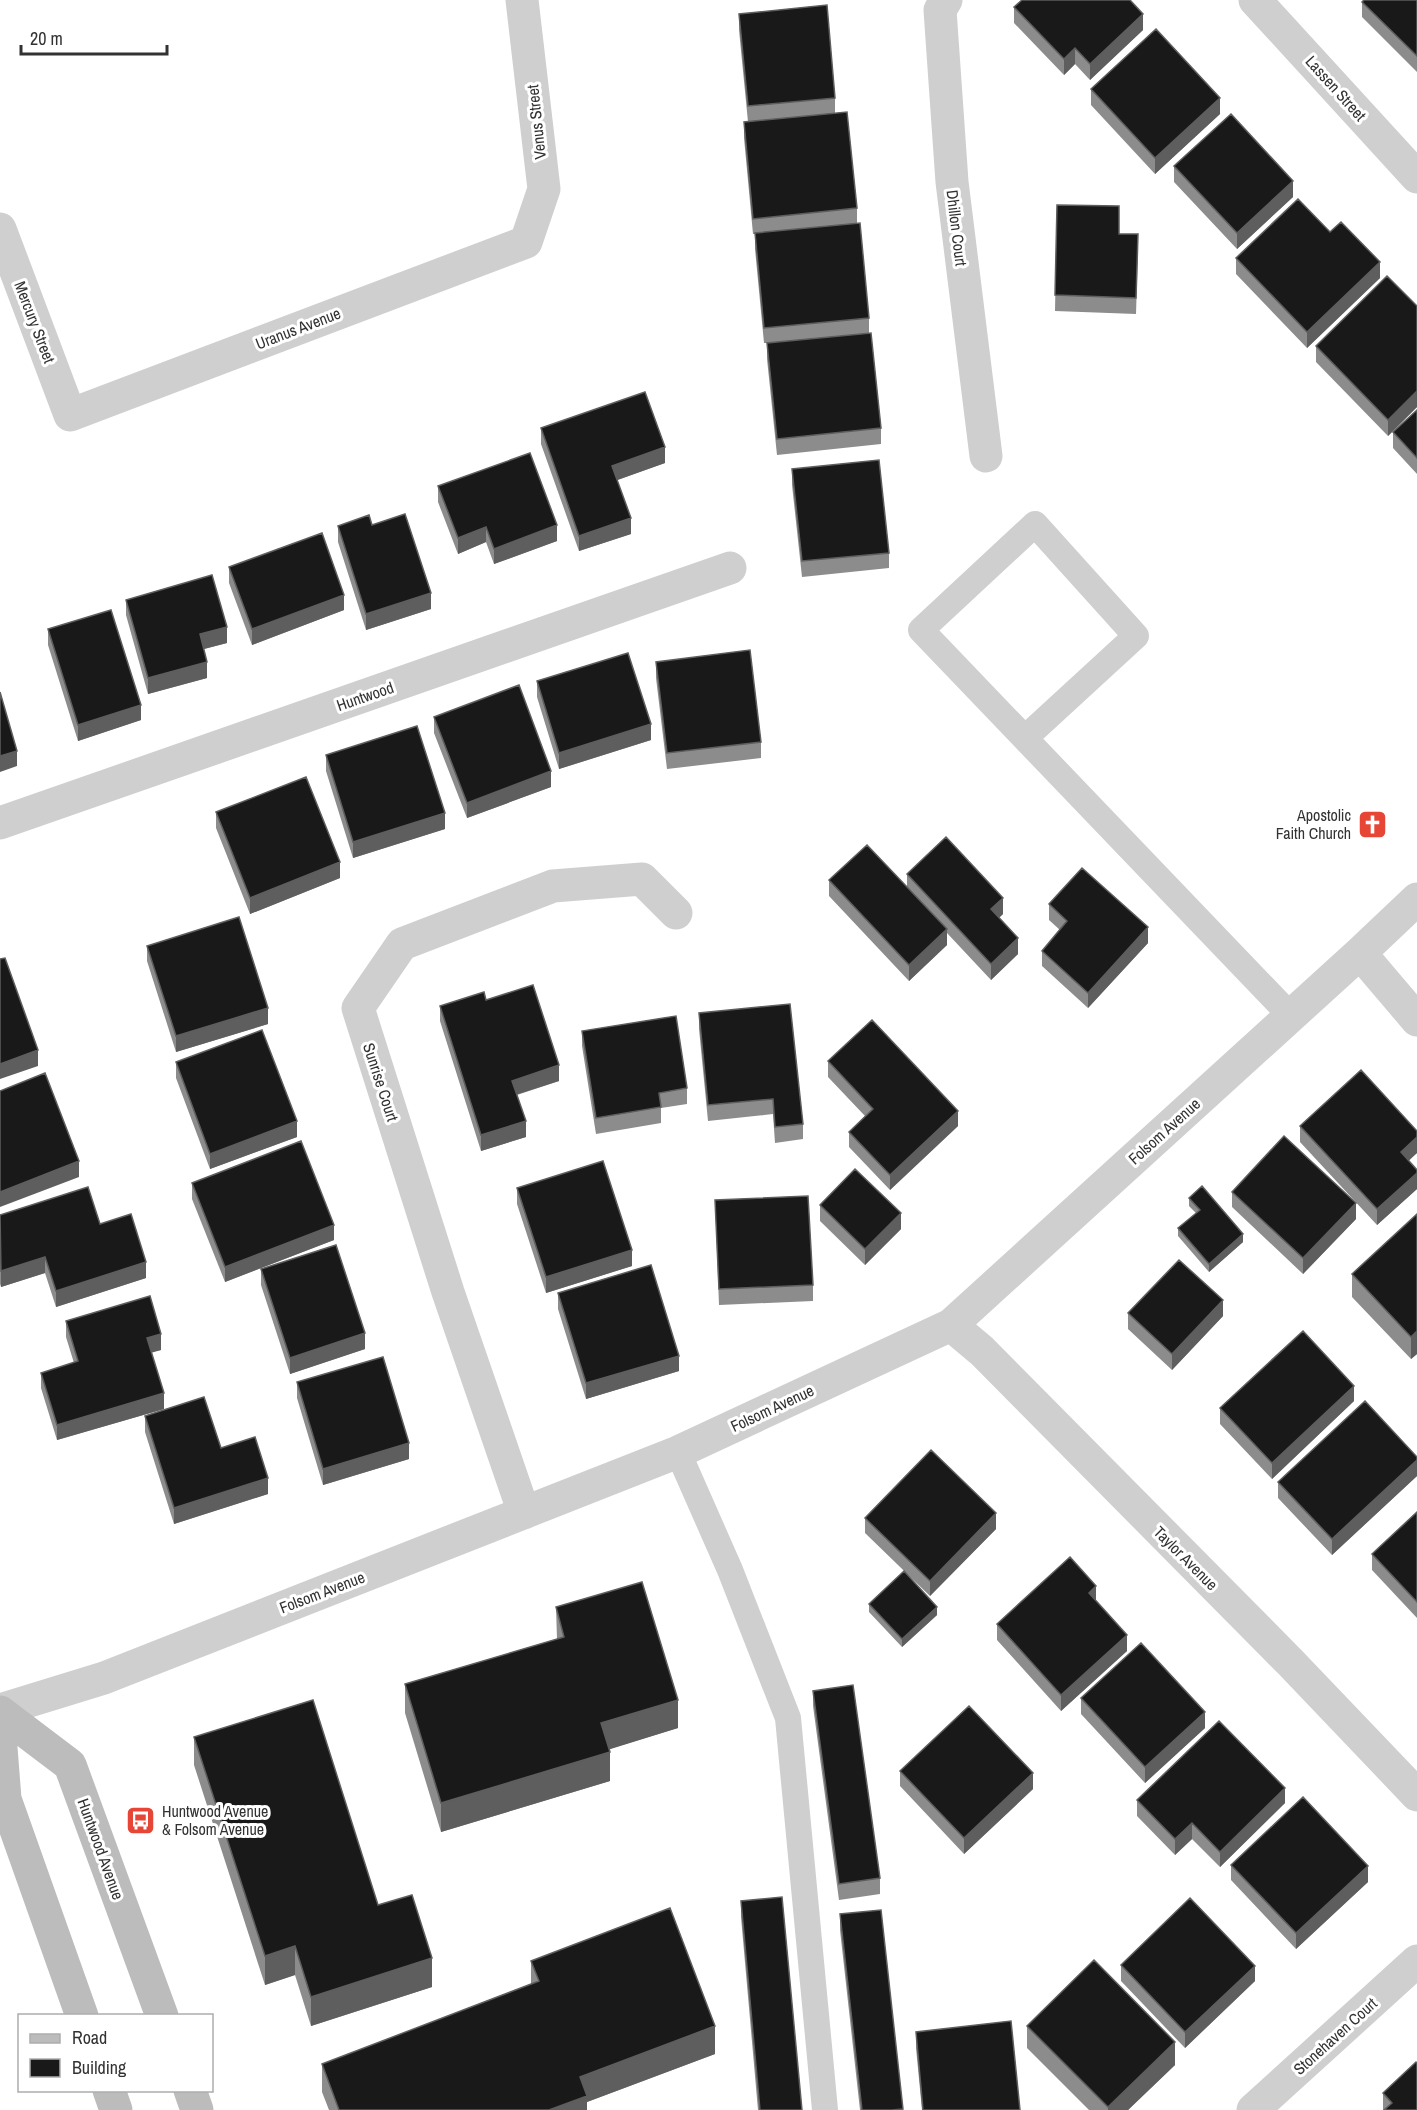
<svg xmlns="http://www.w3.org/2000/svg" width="1417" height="2110" font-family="'Archivo Narrow',sans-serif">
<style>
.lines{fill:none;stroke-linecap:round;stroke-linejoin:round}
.lane{stroke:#cfcfcf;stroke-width:26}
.street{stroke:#cfcfcf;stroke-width:33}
.secondary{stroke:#bcbcbc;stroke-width:33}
.wall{fill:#8c8c8c}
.shaded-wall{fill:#5e5e5e}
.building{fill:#191919;stroke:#5e5e5e;stroke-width:1.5}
.labels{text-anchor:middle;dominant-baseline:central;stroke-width:6;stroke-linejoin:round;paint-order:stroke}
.street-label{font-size:16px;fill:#323232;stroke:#fff}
.poi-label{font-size:16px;fill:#323232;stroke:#fff;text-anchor:end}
</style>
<rect width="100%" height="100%" fill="#fff"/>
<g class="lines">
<path class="lane" d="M1025 738 1136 636 1035 524 921 630 1291 1016
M678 1452 730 1570 788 1718 825 2110"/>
<path class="street" d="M946 0 940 10 952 182 986 456
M1255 0 1417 177
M0 229 70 415 526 242 544 189 522 0
M0 823 730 568
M1360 953 1417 1020
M951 1325 982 1351 1291 1663 1417 1795
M524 1513 448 1292 358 1008 402 944 553 886 642 879 676 913
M0 1710 104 1678 678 1452 951 1325 1360 953 1417 899
M1253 2110 1417 1961"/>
<path class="secondary" d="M0 1712 70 1765 162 2016
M0 1735 5 1799 82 2016
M109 2090 116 2110
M190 2090 197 2110"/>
</g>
<path class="wall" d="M1417 0V72L1362 17V2Z
M1014 7 1143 30 1090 80 1075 64 1064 75 1014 23Z
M739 14 835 98V113L857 208V223L869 318V333L881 428V444L777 455 767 359V343H764L755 249V234H753L744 138V122H748L739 30Z
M1091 89 1220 114 1155 174 1091 105Z
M1174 166 1293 197 1237 249 1174 182Z
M1057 205 1138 250 1136 314 1055 311Z
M1330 232 1380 278 1307 348 1236 274V258Z
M1417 306V407L1388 436 1316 362V346Z
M1417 410V474L1393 448V432Z
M541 428 665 463 617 480 631 534 579 551 541 444Z
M792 469 889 553V568L802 577 792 485Z
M438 486 557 541 494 564 486 542 458 554 438 502Z
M372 525 431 609 366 630 338 542V526Z
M229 567 344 610 252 645 229 583Z
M126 600 227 643 204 649 207 678 148 694 126 615Z
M48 629 141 720 78 741 48 645Z
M656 662 761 742V758L667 769 656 678Z
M537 681 651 740 559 769 537 697Z
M434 717 551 787 467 818 434 733Z
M326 755 445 829 353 858 326 771Z
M216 812 340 878 250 914 216 828Z
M907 874 1003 914 999 918 1018 954 991 980 947 933V945L909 981 829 896V880L907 887Z
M1049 904 1148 943 1088 1008 1042 966V951L1060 930 1049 920Z
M147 946 268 1024 176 1052 147 961Z
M486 1000 559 1081 517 1095 526 1137 481 1151 440 1021V1006Z
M699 1013 803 1124V1139L775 1143 773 1114 708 1121 699 1029Z
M582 1031 687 1088V1104L661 1108V1123L596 1134 582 1046Z
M828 1061 958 1126 890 1190 849 1147V1132L865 1116 828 1077Z
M176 1062 297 1137 210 1169 176 1078Z
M1300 1126 1417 1153 1408 1160 1417 1170V1189L1377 1225 1300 1142Z
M192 1183 334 1240 225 1282 192 1199Z
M517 1188 632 1266 546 1293 517 1204Z
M1232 1192 1356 1219 1303 1274 1232 1207Z
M1189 1198 1243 1242 1209 1272 1178 1236V1228L1196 1213 1189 1206Z
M715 1200 813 1285V1301L719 1305Z
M820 1205 901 1229 865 1265 820 1221Z
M1417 1214V1354L1411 1359 1352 1297V1274Z
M0 1215 100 1224 146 1278 56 1307 45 1273 1 1287 0 1284Z
M261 1269 365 1349 290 1374 261 1285Z
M558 1293 679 1371 586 1399 558 1309Z
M1128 1313 1223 1316 1172 1370 1128 1329Z
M66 1321 161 1350 151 1352 164 1409 57 1440 41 1388V1373L74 1363 66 1337Z
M297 1382 409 1459 323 1485 297 1398Z
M1354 1401 1272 1479 1220 1424V1408Z
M145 1416 268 1494 174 1524 145 1432Z
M1417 1457V1476L1332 1555 1278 1498V1482Z
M1417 1512V1618L1372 1570V1554Z
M865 1518 996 1529 930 1596 865 1533Z
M1096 1601 1127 1651 1061 1711 997 1640V1624Z
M869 1604 937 1615 902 1647 869 1612Z
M556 1607 678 1728 609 1749 610 1781 441 1832 405 1713V1684L557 1639Z
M813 1691 880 1878V1894L839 1900 813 1706Z
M1081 1698 1205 1728 1145 1783 1081 1714Z
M194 1737 378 1905 432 1987 311 2026 295 1975 265 1985 194 1765Z
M900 1771 1033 1789 964 1854 900 1786Z
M1137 1800 1285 1803 1220 1867 1192 1839 1175 1855 1137 1816Z
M1231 1865 1368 1882 1296 1949 1231 1880Z
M741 1901 802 2110H758L741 1917Z
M881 1910 903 2110H860L840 1930V1914Z
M531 1961 715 2054 587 2102V2110H329L322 2092V2064L531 1984Z
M1121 1965 1255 1981 1185 2048 1121 1981Z
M1027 2026 1175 2065 1128 2110H1089L1027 2048Z
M916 2032 1020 2110H922L916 2048Z
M1383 2093 1417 2110H1383Z"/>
<path class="shaded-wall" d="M1143 14V30L1090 80V64Z
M1075 48V64L1064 75V59Z
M1220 98V114L1155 174V158Z
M1293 181V197L1237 249V233Z
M1380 262V278L1307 348V332Z
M1417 391V407L1388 436V420Z
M665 447V463L612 482V466Z
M631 518V534L579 551V536Z
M557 525V541L494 564V549Z
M486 527V542L458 554V538Z
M431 593V609L366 630V614Z
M344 595V610L252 645V629Z
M227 627V643L200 650V634Z
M207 662V678L148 694V678Z
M141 705V720L78 741V725Z
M651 724V740L559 769V753Z
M17 751V766L0 772V756Z
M551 771V787L467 818V803Z
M445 813V829L353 858V842Z
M340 862V878L250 914V898Z
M1003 898V914L991 925V909Z
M1148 927V943L1088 1008V993Z
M947 929V945L909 981V965Z
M1018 938V954L991 980V964Z
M268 1008V1024L176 1052V1036Z
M38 1050V1066L0 1079V1064Z
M559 1065V1081L512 1096V1081Z
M958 1111V1126L890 1190V1175Z
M297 1121V1137L210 1169V1154Z
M526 1121V1137L481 1151V1135Z
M1417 1137V1153L1401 1168V1152Z
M79 1161V1177L0 1207V1192Z
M1417 1173V1189L1377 1225V1209Z
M1356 1203V1219L1303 1274V1258Z
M901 1213V1229L865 1265V1249Z
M334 1225V1240L225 1282V1267Z
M1243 1234V1242L1209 1272V1264Z
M632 1250V1266L546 1293V1277Z
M45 1257V1273L1 1287V1271Z
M146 1262V1278L56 1307V1291Z
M1223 1300V1316L1172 1370V1354Z
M1417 1331V1354L1411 1359V1337Z
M365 1333V1349L290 1374V1358Z
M161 1334V1350L147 1354V1338Z
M679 1356V1371L586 1399V1383Z
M1354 1386V1401L1272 1479V1463Z
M164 1393V1409L57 1440V1425Z
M409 1443V1459L323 1485V1469Z
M1417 1460V1476L1332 1555V1539Z
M268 1478V1494L174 1524V1508Z
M996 1513V1529L930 1596V1581Z
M1096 1586V1602L1089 1593Z
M937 1607V1615L902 1647V1639Z
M1127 1635V1651L1061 1711V1695Z
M678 1700V1728L601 1752V1723Z
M1205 1712V1728L1145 1783V1767Z
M610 1752V1781L441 1832V1803Z
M1033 1773V1789L964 1854V1838Z
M1285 1788V1803L1220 1867V1852Z
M1192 1823V1839L1175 1855V1839Z
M1368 1866V1882L1296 1949V1933Z
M295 1946V1975L265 1985V1956Z
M432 1958V1987L311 2026V1997Z
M1255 1966V1981L1185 2048V2032Z
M715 2026V2054L587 2102V2110H549L580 2077Z
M1175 2042V2065L1128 2110H1108V2107Z"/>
<path class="building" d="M1022 0H1130L1143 14 1090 64 1075 48 1064 59 1014 7Z
M1364 0H1417V56L1362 2Z
M827 5 835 98 748 106 739 14Z
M1156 29 1220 98 1155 158 1091 89Z
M847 112 857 208 753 219 744 122Z
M1231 114 1293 181 1237 233 1174 166Z
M1298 199 1330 232 1341 222 1380 262 1307 332 1236 258Z
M1057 205 1119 206V234H1138L1136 298 1055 295Z
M860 223 869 318 764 328 755 233Z
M1387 276 1417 306V391L1388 420 1316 346Z
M871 333 881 428 777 439 767 343Z
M645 392 665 447 612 466 631 518 579 536 541 428Z
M1417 410V458L1393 432Z
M530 453 557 525 494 549 486 527 458 538 438 486Z
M879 460 889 553 802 561 792 469Z
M405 514 431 593 366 614 338 526 369 515 372 525Z
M322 533 344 595 252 629 229 567Z
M212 575 227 627 200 634 207 662 148 678 126 600Z
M111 610 141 705 78 725 48 629Z
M750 650 761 742 667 753 656 662Z
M628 653 651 724 559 753 537 681Z
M519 685 551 771 467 803 434 717Z
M0 692 17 751 0 756Z
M417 726 445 813 353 842 326 755Z
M306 777 340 862 250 898 216 812Z
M946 837 1003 898 991 909 1018 938 991 964 907 874Z
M867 845 947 929 909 965 829 880Z
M1082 868 1148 927 1088 993 1042 951 1067 921 1049 904Z
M239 917 268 1008 176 1036 147 946Z
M5 958 38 1050 0 1064V959Z
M533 985 559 1065 512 1081 526 1121 481 1135 440 1006 484 992 486 1000Z
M790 1004 803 1124 775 1127 773 1099 708 1105 699 1013Z
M676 1016 687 1088 659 1093 661 1107 596 1118 582 1031Z
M872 1020 958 1111 890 1175 849 1132 873 1109 828 1061Z
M262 1030 297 1121 210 1154 176 1062Z
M1361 1070 1417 1131V1137L1401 1152 1417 1170V1173L1377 1209 1300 1126Z
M45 1073 79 1161 0 1192V1091Z
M1284 1136 1356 1203 1303 1258 1232 1192Z
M301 1141 334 1225 225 1267 192 1183Z
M603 1161 632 1250 546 1277 517 1188Z
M855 1169 901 1213 865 1249 820 1205Z
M1202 1186 1243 1234 1209 1264 1178 1228 1200 1210 1189 1198Z
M88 1187 100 1224 131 1214 146 1262 56 1291 45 1257 1 1271 0 1215Z
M808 1196 813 1285 719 1289 715 1200Z
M1417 1214V1331L1411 1337 1352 1274Z
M336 1245 365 1333 290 1358 261 1269Z
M1179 1260 1223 1300 1172 1354 1128 1313Z
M651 1265 679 1356 586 1383 558 1293Z
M150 1296 161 1334 147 1338 164 1393 57 1425 41 1373 78 1361 66 1321Z
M1303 1331 1354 1386 1272 1463 1220 1408Z
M383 1357 409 1443 323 1469 297 1382Z
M204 1397 221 1448 255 1437 268 1478 174 1508 145 1416Z
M1365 1401 1417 1457V1460L1332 1539 1278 1482Z
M931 1450 996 1513 930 1581 865 1518Z
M1417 1512V1602L1372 1554Z
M1070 1557 1096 1586 1089 1593 1127 1635 1061 1695 997 1624Z
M904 1571 937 1607 902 1639 869 1604Z
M642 1582 678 1700 601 1723 610 1752 441 1803 405 1684 564 1637 556 1607Z
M1141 1643 1205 1712 1145 1767 1081 1698Z
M853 1685 880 1878 839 1884 813 1691Z
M313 1700 378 1905 412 1895 432 1958 311 1997 295 1946 265 1956 194 1737Z
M969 1706 1033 1773 964 1838 900 1771Z
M1219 1721 1285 1788 1220 1852 1192 1823 1175 1839 1137 1800Z
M1303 1797 1368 1866 1296 1933 1231 1865Z
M782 1897 802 2110H760L741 1901Z
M1190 1898 1255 1966 1185 2032 1121 1965Z
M670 1908 715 2026 580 2077 587 2096 549 2110H339L322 2064 539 1981 531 1961Z
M881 1910 903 2109 892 2110H862L840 1914Z
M1094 1960 1175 2042 1108 2107 1027 2026Z
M1011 2021 1020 2110H923L916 2032Z
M1416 2062 1417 2063V2110H1384L1392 2103 1383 2093Z"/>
<defs>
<symbol id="church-square" viewBox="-11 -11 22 22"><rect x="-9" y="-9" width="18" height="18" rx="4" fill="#e74637" stroke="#fff"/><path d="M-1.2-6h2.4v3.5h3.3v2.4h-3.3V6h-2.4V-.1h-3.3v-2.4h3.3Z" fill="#fff"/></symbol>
<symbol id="bus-square" viewBox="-11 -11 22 22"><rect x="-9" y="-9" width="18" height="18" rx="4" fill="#e74637" stroke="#fff"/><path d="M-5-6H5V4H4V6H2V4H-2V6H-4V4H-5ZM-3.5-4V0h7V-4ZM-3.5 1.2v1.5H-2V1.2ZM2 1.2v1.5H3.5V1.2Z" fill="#fff"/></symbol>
</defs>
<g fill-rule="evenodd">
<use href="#church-square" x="1356" y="808" width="33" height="33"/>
<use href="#bus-square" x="124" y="1804" width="33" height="33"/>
</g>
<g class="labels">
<g class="street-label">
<text transform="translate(1336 88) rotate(48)">Lassen Street</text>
<text transform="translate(536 122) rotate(-96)">Venus Street</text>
<text transform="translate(957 228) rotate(83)">Dhillon Court</text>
<text transform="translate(35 322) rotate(69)">Mercury Street</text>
<text transform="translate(298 328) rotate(-21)">Uranus Avenue</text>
<text transform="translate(365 696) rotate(-19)">Huntwood</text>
<text transform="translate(381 1082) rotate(72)">Sunrise Court</text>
<text transform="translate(1164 1131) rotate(-42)">Folsom Avenue</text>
<text transform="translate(772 1408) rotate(-25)">Folsom Avenue</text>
<text transform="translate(1186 1558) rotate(45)">Taylor Avenue</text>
<text transform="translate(322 1592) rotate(-21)">Folsom Avenue</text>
<text transform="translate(101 1849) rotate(70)">Huntwood Avenue</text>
<text transform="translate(1335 2036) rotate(-42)">Stonehaven Court</text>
</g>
<g class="poi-label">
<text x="1351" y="815">Apostolic<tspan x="1351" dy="18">Faith Church</tspan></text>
<text x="162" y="1811" text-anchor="start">Huntwood Avenue<tspan x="162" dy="18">&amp; Folsom Avenue</tspan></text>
</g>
</g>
<rect x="18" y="2014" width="195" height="78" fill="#ffffff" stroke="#adadad" stroke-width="1.5"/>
<rect x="30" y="2034" width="30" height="9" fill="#bcbcbc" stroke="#adadad" stroke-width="1.5"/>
<text x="72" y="2044" font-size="18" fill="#323232">Road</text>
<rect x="30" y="2059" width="30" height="18" fill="#191919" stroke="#adadad" stroke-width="1.5"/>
<text x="72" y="2074" font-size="18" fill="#323232">Building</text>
<path d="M21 45v9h146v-9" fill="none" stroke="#323232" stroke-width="3"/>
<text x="30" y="45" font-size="18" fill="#323232" stroke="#ffffff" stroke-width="4.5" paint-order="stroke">20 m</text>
</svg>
